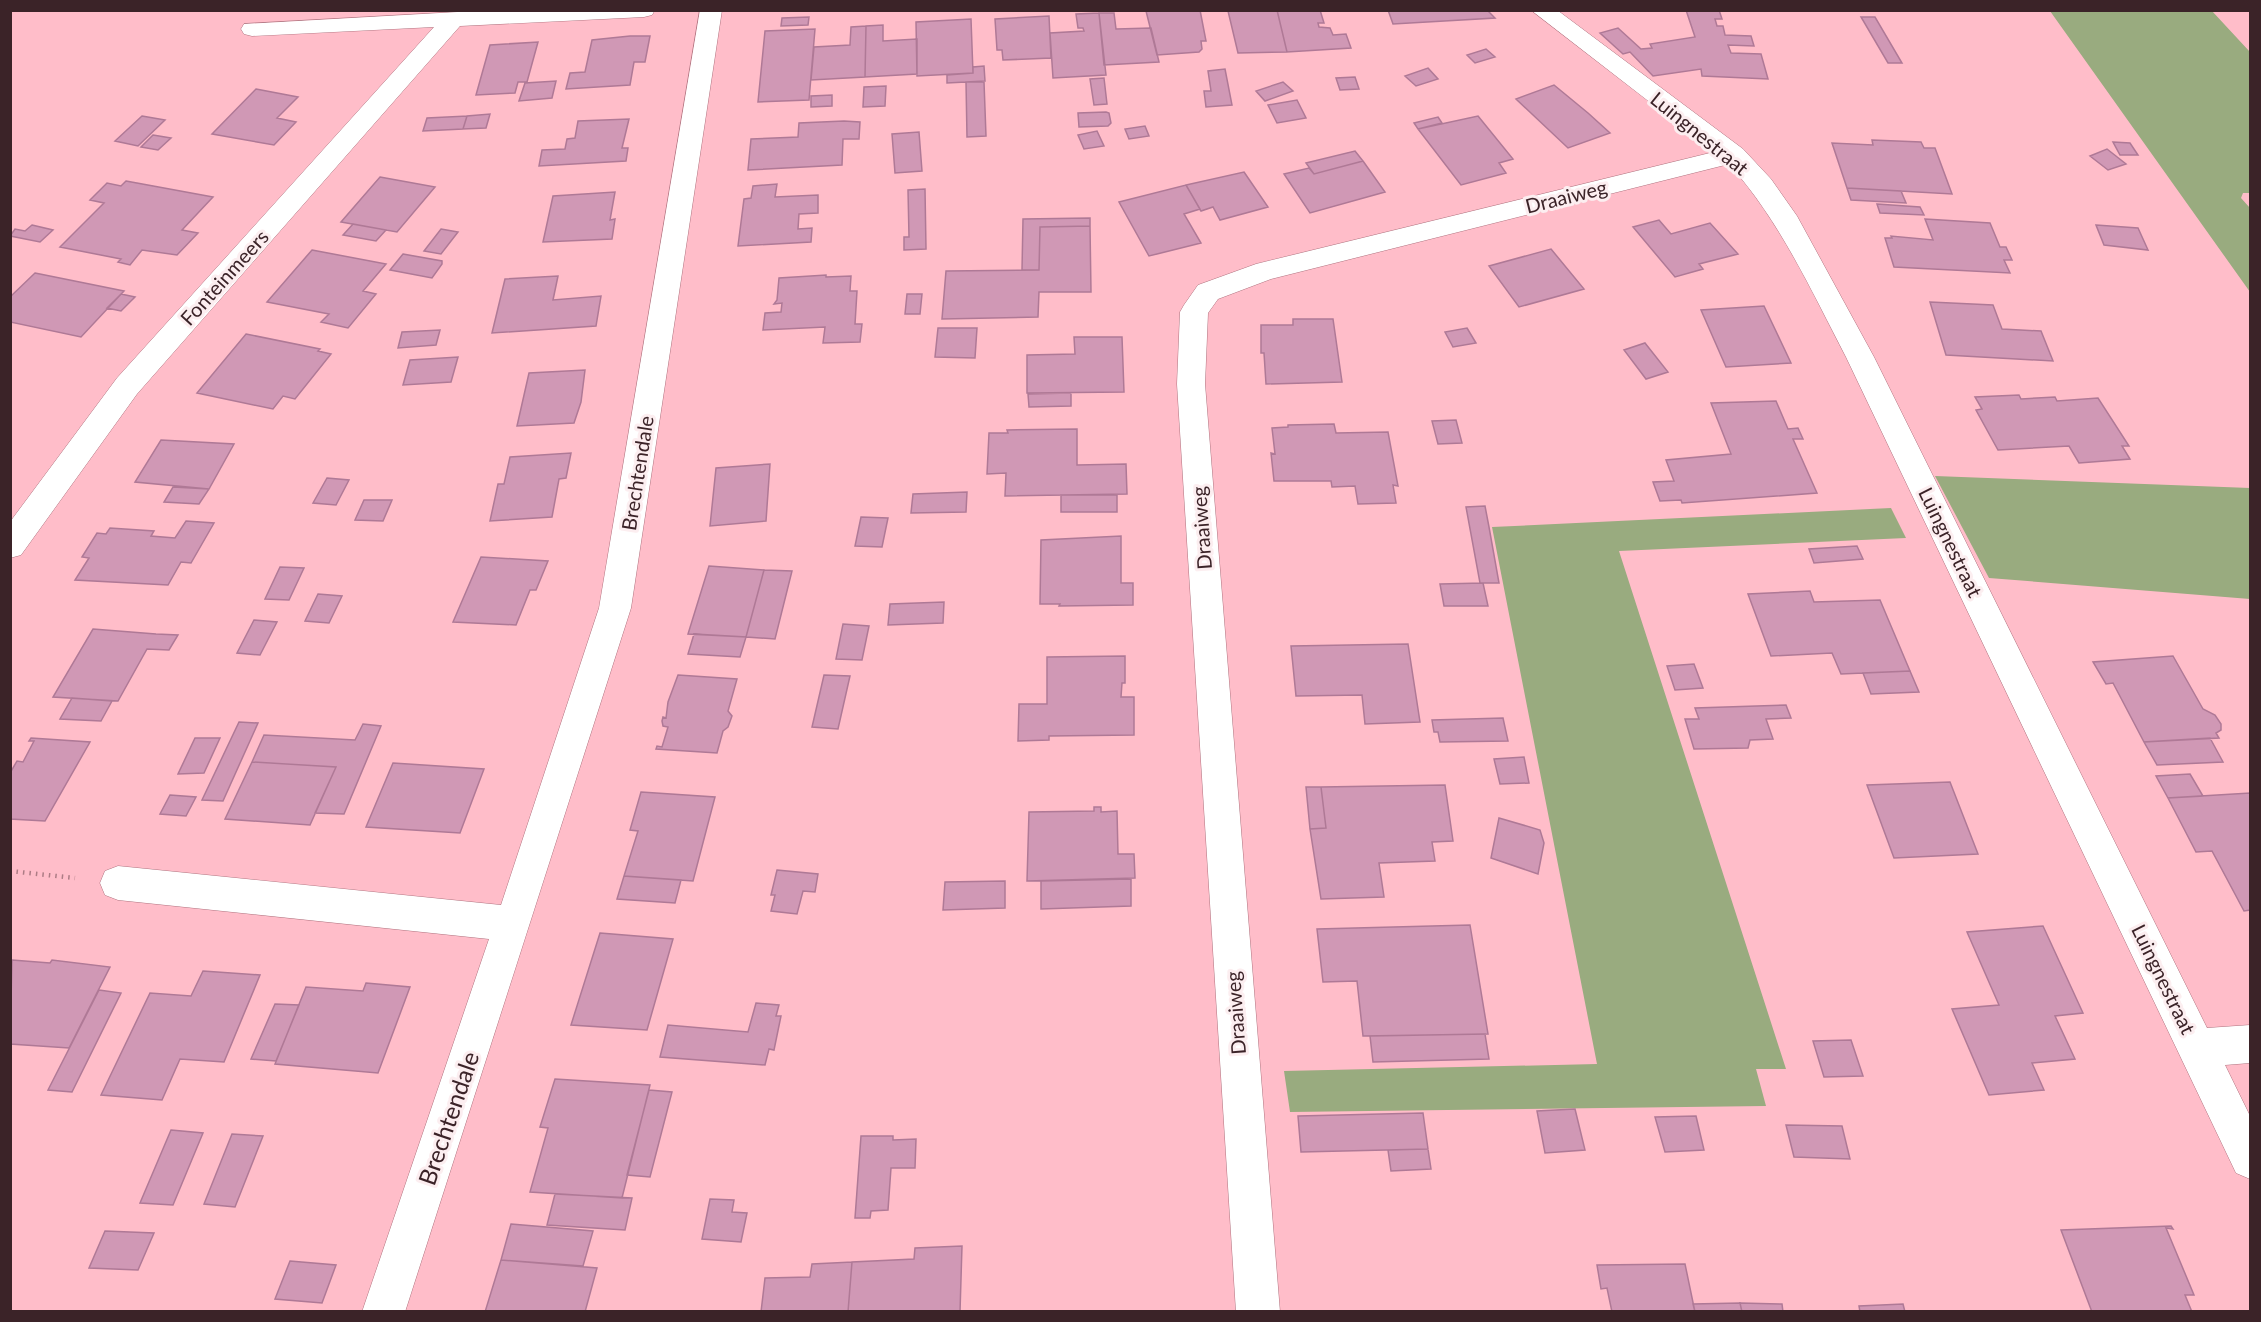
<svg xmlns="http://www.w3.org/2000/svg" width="2261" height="1322" font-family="Lato,sans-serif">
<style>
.green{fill:#99ab7f}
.building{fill:#d098b5;stroke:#af7996;stroke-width:1.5}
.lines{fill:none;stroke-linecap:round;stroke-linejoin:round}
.minor-casing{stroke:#af737f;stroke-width:1}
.path{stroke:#ad7c85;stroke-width:4.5;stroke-dasharray:1.5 5;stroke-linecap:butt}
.minor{fill:#fff;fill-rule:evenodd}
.labels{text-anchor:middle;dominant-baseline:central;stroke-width:6;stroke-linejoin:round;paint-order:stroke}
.street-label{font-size:20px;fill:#3b2328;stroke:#fceef0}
.near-street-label{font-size:24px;fill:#3b2328;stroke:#fceef0}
</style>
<rect width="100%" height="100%" fill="#ffbdc9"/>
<path class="green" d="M2050 11H2212L2250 52V193H2243L2241 198 2250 208V292Z
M1935 476 2250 488V599L1989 578Z
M1891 508 1906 538 1619 551 1786 1069H1756L1766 1106 1290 1112 1284 1071 1597 1064 1492 527Z"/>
<path class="building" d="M1200 10 1206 41H1201L1202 49 1199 52 1157 55 1146 11Z
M1277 10H1320L1324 23H1318L1319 27 1330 28 1333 35 1346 34 1351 48 1287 52Z
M1277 10 1287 52 1238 53 1228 11Z
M1388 10H1487L1495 18 1393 24Z
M1686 10H1719L1722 19H1715L1717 26H1723L1725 35 1751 36 1754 46 1728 45 1731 53 1761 54 1768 79 1702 76 1701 69 1653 76 1630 52 1623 54 1600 33 1618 28 1641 49 1652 48 1650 44 1695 37Z
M1099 13 1106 75 1053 78 1050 33 1084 31 1083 28H1078L1076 14Z
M1099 13H1114L1116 29 1151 28 1159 62 1104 65Z
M1049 16 1051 58 1003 60 1002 50H997L995 19Z
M809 17 808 25 781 26 782 18Z
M1861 17H1875L1902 63H1888Z
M971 19 973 73 917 76 916 22Z
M883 25V41L917 39V74L865 77 866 26Z
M866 26 865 77 811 80 814 47 850 45 851 27Z
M815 29 809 100 758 102 765 31Z
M630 36H650L645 62H634L630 85 566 89 570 73 585 72 592 40Z
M538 42 527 82H518L515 93 476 95 490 45Z
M1486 49 1495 57 1475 63 1467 55Z
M984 66 985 81 947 83V75L973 73V67Z
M1428 68 1438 79 1416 86 1405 76Z
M1225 69 1232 105 1206 107 1204 91H1211L1208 71Z
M1355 77 1359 89 1340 90 1336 78Z
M1104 78 1107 104 1094 105 1090 79Z
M556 81 552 98 519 101 525 83Z
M966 82H984L986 136 967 137Z
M1283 82 1293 91 1265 101 1256 91Z
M1554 85 1588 113 1610 133 1568 148 1516 99Z
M886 86 885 106 863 107 864 87Z
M256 89 298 97 277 118 296 122 274 145 212 134Z
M832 95V106L811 107V96Z
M1297 100 1306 118 1277 123 1268 105Z
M1106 112 1109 113 1111 123 1108 126 1079 127 1078 113Z
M490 114 486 128 463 129 467 116Z
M142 116 165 120 138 146 115 141Z
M467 116 463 129 423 131 427 118Z
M1478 116 1513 159 1499 163 1506 173 1461 185 1418 129Z
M1438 117 1442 123 1418 129 1414 123Z
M629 119 622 148H628L626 161 539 166 542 150 565 149 567 139 575 138 578 121Z
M844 121 860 122 859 139H843L842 165 748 170 751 139 798 137 799 123Z
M1145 126 1149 136 1129 139 1125 129Z
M1097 131 1104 146 1084 149 1078 135Z
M919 132 922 171 895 173 892 134Z
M153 135 171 138 158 150 141 147Z
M1872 140 1921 142 1924 148H1935L1952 194 1847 188 1832 143 1873 145Z
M2113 142 2130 143 2138 155H2120Z
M2107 149 2126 164 2108 170 2090 156Z
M1355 151 1363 161 1314 174 1306 163Z
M1363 161 1385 192 1310 213 1284 174 1309 168 1314 174Z
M1244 172 1268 207 1220 220 1213 207 1201 211 1186 185Z
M380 177 435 187 397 232 341 222Z
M126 181 213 197 182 230 198 233 177 255 142 250 130 265 118 262 121 259 60 247 104 203 90 200 107 183 121 186Z
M777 184 775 197 818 195V213L799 214 798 229 812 228 811 242 738 246 744 199 751 198 753 186Z
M1186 185 1200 209 1184 214 1201 243 1149 256 1119 202Z
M1847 188 1901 191 1906 203 1851 200Z
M925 189 926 249 904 250V237H909L908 190Z
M615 192 610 220 615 219 612 239 543 242 553 196Z
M1877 204 1920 207 1924 215 1880 213Z
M1090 218V226L1040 227 1039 270H1022L1023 219Z
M1925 219 1990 223 2000 247H2006L2012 260H2004L2010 273 1894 267 1885 238H1892L1891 236 1933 240Z
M1659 220 1671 234 1710 223 1738 254 1699 264 1703 269 1675 277 1633 227Z
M353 224 386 230 376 241 343 235Z
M32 225 53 230 40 242 10 236 15 229 25 231Z
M2096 225 2138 228 2148 250 2104 245Z
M1090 226 1091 292H1039L1038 317 942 319 946 271 1039 270 1040 227Z
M441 229 458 232 441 254 424 251Z
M1551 249 1584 289 1519 307 1489 266Z
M312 250 386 264 363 291 376 294 348 328 321 322 329 314 267 302Z
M403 254 442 261V264L432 278 390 270Z
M35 273 124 291 81 337 10 322V297Z
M826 275V277L851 276 850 291H857L855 324H862L860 342 823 343 825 327 763 330 765 313 781 312 782 303 774 304 777 300 779 278Z
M558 276 553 300 601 296 596 326 492 333 505 279Z
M121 294 135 297 121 311 107 308Z
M907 294H922L920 314H905Z
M1930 302 1993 305 2002 329 2041 331 2053 361 1946 355Z
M1764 306 1791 363 1726 367 1701 310Z
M1293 319H1333L1342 382 1266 384 1264 353H1261V325H1293Z
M938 328H977L975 358 935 357Z
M1467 328 1476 343 1453 347 1445 332Z
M440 330 436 345 398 348 402 332Z
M246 334 320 349 318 351 331 354 295 399 283 396 273 409 197 393Z
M1074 337H1122L1124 392 1027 393V355L1075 354Z
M1645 343 1668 372 1646 379 1624 350Z
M458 357 451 382 403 385 410 360Z
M585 370 581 402 574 423 517 426 529 373Z
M1071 393V406L1029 407 1028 394Z
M2019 395 2021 399 2055 397 2057 401 2098 398 2129 446H2122L2130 459 2079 463 2069 446 1998 450 1976 410 1982 409 1975 397Z
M1776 401 1788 429 1798 428 1803 439H1793L1817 493 1682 503 1681 500 1660 501 1653 482 1674 481 1666 460 1731 454 1711 403Z
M1456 420 1462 443 1438 444 1432 421Z
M1334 424 1336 433 1388 432 1398 486 1393 485 1396 503 1358 504 1355 486 1332 487 1331 481H1274L1271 453 1275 454 1272 428 1288 427V425Z
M1077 429V465L1126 464 1127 494 1005 496 1006 473 987 474 989 433H1008L1007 430Z
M161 440 234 444 209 489 135 482Z
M571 453 566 478 559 479 552 517 490 521 498 484H504L510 457Z
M770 464 766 521 710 526 716 468Z
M327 478 349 480 336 505 313 503Z
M173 487 209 489 199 504 164 502Z
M967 492 966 512 911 513 913 494Z
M1061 495H1117V512H1061Z
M364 500H392L383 521 355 520Z
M1485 506 1489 527 1499 583H1480L1466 507Z
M861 517 888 518 882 547 855 546Z
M186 521 214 523 191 563 181 562 168 585 75 580 89 558 82 557 97 533 106 534 110 528 154 531 151 536 175 538Z
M1121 536V583H1133V605L1059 606 1060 604H1040L1041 540Z
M1857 546 1863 559 1814 563 1809 549Z
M481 557 548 561 536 590H530L516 625 453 622Z
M709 566 764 570 746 637 688 634Z
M280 567 304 568 289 600 265 599Z
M764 570 792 571 775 639 746 637Z
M1483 583 1488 606H1444L1440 584Z
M1810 591 1814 602 1880 600 1910 671 1841 674 1832 653 1771 656 1748 594Z
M318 594 342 596 329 623 305 621Z
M944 602 943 623 888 625 890 604Z
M254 620 277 622 260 655 237 653Z
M843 624 869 626 862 660 836 659Z
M93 629 156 634 178 635 169 650 147 649 118 701 53 697Z
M694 634 746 637 740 657 688 654Z
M1408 644 1420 722 1365 724 1362 695 1296 696 1291 646Z
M1125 656V683H1122L1121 697H1134V735L1049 736V740L1018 741 1019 704H1047V657Z
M2173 656 2203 709 2215 715 2221 724V730L2216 733 2219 738 2144 742 2113 683 2106 684 2093 662Z
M1694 664 1703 688 1675 690 1667 666Z
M1910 671 1919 692 1871 694 1863 673Z
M678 675 737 679 728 711 732 716 728 727 723 731 717 753 656 749 657 746 662 747 668 727 663 726 662 721 663 717 666 718 668 702Z
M824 675 850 676 838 729 812 727Z
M72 698 112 701 101 721 60 719Z
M1786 705 1791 718 1766 719 1773 739 1750 740 1748 748 1694 749 1685 719H1699L1695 708Z
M1503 718 1508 741 1440 742 1438 732H1434L1432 720Z
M239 722 258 723 223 801 202 800Z
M363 724 381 726 344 814 315 813 336 767 252 762 264 735 355 740Z
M31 738 90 742 45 821 10 819V773L17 761 23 762 34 741H29Z
M195 738H220L204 773 178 774Z
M2210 738 2223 762 2157 765 2144 742Z
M1524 757 1529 783 1500 784 1494 759Z
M252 762 336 767 310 825 225 819Z
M393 763 484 769 460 833 366 827Z
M2190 774 2203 796 2168 798 2156 776Z
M1950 782 1978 854 1894 858 1867 785Z
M1445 785 1453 841 1432 842 1435 861 1379 863 1384 897 1321 899 1310 829 1326 828 1321 787Z
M1306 787H1321L1326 828 1310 829Z
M641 792 715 797 693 881 624 876 638 831 630 830Z
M2250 793V910L2244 911 2212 851 2196 852 2168 798Z
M170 795 196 797 186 816 160 814Z
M1094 807H1101V812L1117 811 1118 854H1134L1135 878 1027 881 1029 812 1094 811Z
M1499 818 1540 830 1544 843 1538 874 1491 858Z
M777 870 818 874 815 892 803 891 797 914 771 911 775 895H771Z
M624 876 681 880 675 903 617 899Z
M1131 879V906L1041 909V881Z
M1005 881V908L943 910 945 882Z
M1470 925 1488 1034 1363 1036 1357 981 1323 982 1317 929Z
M2043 926 2083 1013 2055 1016 2075 1059 2032 1063 2044 1090 1989 1095 1952 1009 1999 1005 1967 932Z
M600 933 673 939 647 1030 571 1025Z
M12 960 50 963 52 960 110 967 69 1048 10 1044Z
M203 971 260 975 224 1062 180 1059 162 1100 101 1095 150 993 191 996Z
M366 983 410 987 378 1073 275 1064 306 987 363 991Z
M99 990 121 993 72 1092 48 1090Z
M756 1003 779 1005 776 1016H781L774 1050 769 1049 765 1065 660 1057 668 1025 748 1032Z
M275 1004 299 1005 276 1061 251 1059Z
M1485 1034 1489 1059 1373 1062 1370 1036Z
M1851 1040 1863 1076 1824 1077 1813 1041Z
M555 1079 650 1085 622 1198 530 1192 548 1128 540 1127Z
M649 1090 672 1092 650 1177 627 1175Z
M1575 1109 1585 1150 1545 1153 1537 1111Z
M1423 1113 1428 1149 1301 1152 1298 1116Z
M1696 1116 1704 1150 1665 1152 1655 1117Z
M1786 1125 1842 1126 1850 1159 1794 1157Z
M171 1130 203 1133 173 1205 140 1203Z
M232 1134 263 1136 235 1207 204 1204Z
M861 1136H893V1140L916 1139 915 1168H891L888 1210 871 1211 870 1218H855Z
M1428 1149 1431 1169 1391 1171 1388 1150Z
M555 1194 632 1198 625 1230 547 1225Z
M710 1199 734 1200 732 1212 747 1213 741 1242 702 1239Z
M511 1224 593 1231 583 1266 501 1260Z
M2171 1226 2173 1229 2166 1228 2194 1295H2185L2192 1312H2092L2061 1230Z
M105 1231 154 1233 138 1270 89 1268Z
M962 1246 960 1312H848L852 1262 914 1259 915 1248Z
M501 1260 597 1268 585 1312H485Z
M290 1261 336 1265 322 1303 275 1299Z
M852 1262 848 1312H761L765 1278 810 1277 812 1264Z
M1685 1264 1695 1312H1612L1607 1288 1601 1289 1597 1265Z
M1740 1303 1742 1312H1695L1693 1304Z
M1740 1303 1782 1304 1783 1312H1742Z
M1903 1304 1905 1312H1860L1859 1306Z"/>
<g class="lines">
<defs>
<path id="minor" d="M493 10H655L652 15 644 17 460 26 137 394 21 555 10 558V522L117 378 434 27 252 36 244 34 241 29 244 24Z
M700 10H722L631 608 405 1312H362L489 939 118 900 105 895 100 883 105 871 118 866 501 905 599 608Z
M1531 10H1557L1743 149 1771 179 1797 216 1874 357 2207 1028 2250 1025V1063L2225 1065 2250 1116V1179L2236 1173 1846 357C1811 290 1780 221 1729 164L1271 279 1218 299 1208 313 1205 384 1280 1312H1236L1177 384 1180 312 1184 305 1198 285 1256 264 1714 152Z"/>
</defs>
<use href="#minor" class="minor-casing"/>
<path class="path" d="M10 871 75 878"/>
<use href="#minor" class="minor"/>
</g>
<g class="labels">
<g class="street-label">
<text transform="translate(1700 133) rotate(39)">Luingnestraat</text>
<text transform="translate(1566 196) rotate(-14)">Draaiweg</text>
<text transform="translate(224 277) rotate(-48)">Fonteinmeers</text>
<text transform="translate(637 473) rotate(-81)">Brechtendale</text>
<text transform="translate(1201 528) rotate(-94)">Draaiweg</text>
<text transform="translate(1951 542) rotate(64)">Luingnestraat</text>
<text transform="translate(2164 979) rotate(64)">Luingnestraat</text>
<text transform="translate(1235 1013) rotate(-94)">Draaiweg</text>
</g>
<g class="near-street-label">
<text transform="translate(448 1118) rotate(-71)">Brechtendale</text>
</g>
</g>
<rect width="2261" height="1322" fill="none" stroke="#3b2328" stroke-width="24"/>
</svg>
